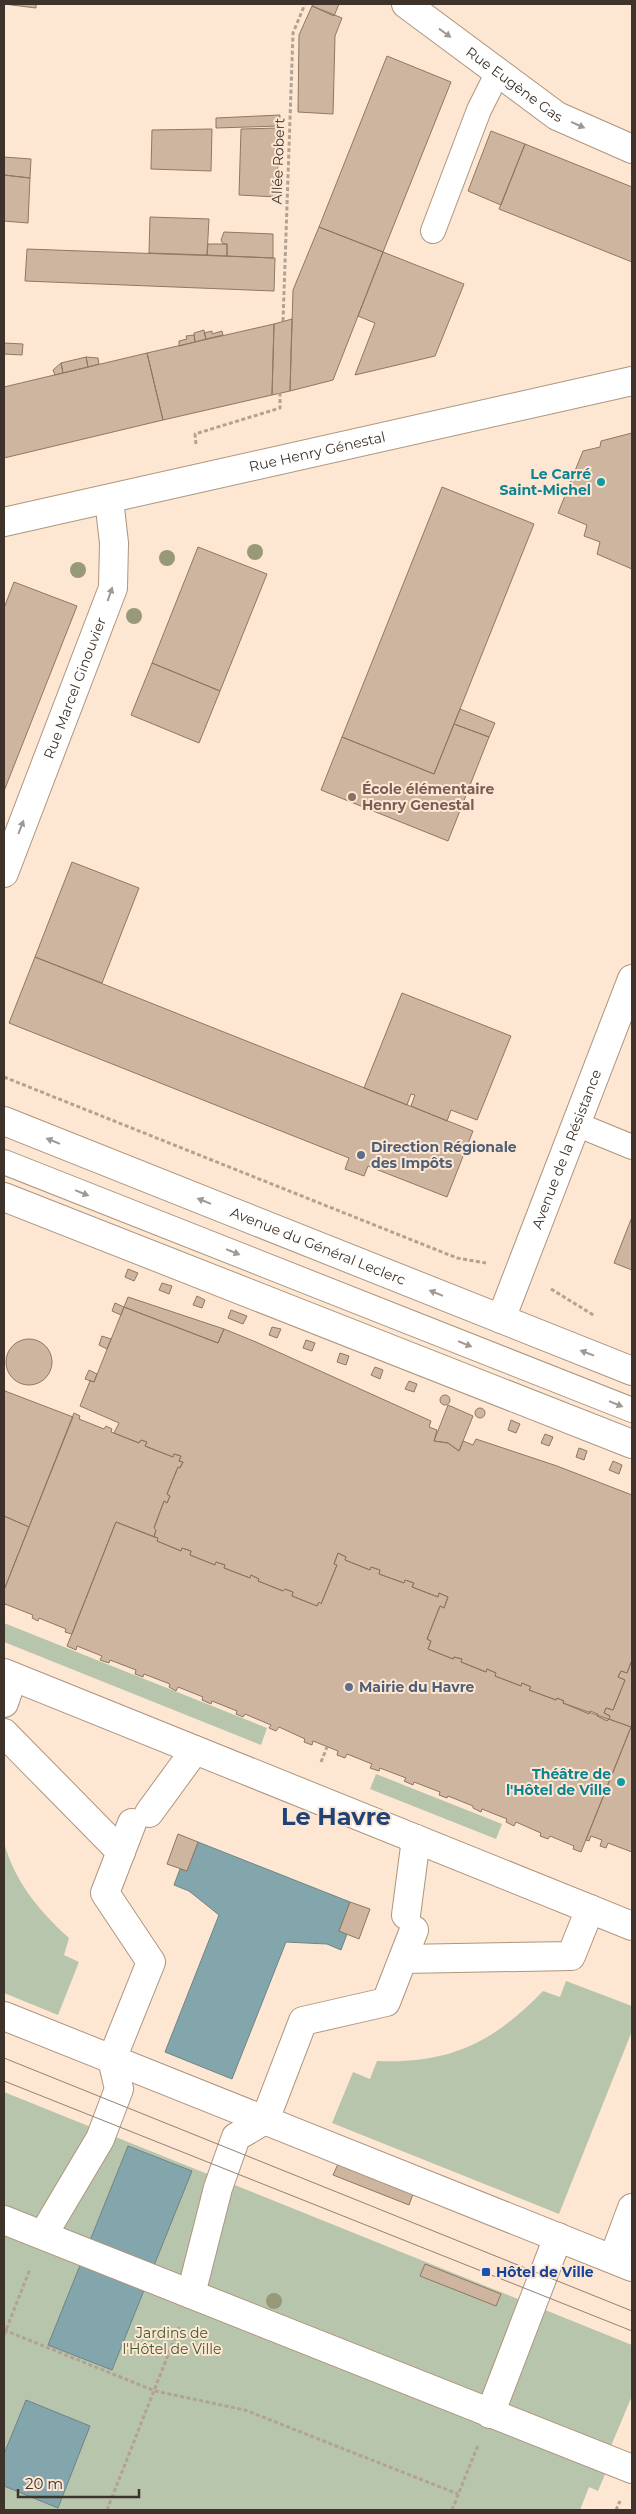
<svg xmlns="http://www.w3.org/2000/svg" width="636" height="2514" font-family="Montserrat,sans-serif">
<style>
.green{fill:#b8c5ad}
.water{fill:#82a6ac;stroke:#6e8485}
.building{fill:#ceb5a0;stroke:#8f7761}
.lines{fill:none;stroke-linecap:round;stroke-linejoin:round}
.lane-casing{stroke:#ae957e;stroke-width:26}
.street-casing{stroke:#ae957e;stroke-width:30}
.secondary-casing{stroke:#ae957e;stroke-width:30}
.path{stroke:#b3a292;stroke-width:3;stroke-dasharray:4 2.5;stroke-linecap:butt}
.lane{stroke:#fff;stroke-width:24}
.street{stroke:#fff;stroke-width:28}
.secondary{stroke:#fff;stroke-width:28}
.tram{stroke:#918274;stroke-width:1}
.tree{fill:#979978}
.oneway{fill:#9e9994}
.culture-dot{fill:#0f9aa8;stroke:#fde7d3;stroke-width:2}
.education-dot{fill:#8d6e63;stroke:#fde7d3;stroke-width:2}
.service-dot{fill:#5c6f8a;stroke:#fde7d3;stroke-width:2}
.transit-dot{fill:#1a4fb4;stroke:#fde7d3;stroke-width:2}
.labels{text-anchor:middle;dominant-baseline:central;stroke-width:4;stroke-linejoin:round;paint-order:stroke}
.street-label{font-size:14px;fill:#3e332a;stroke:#fde7d3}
.culture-label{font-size:14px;font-weight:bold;fill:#0d838f;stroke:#fde7d3;text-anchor:end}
.education-label{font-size:14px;font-weight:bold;fill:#785e54;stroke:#fde7d3;text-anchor:start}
.service-label{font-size:14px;font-weight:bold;fill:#4e5e75;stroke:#fde7d3;text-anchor:start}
.transit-label{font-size:14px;font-weight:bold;fill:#164399;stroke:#fde7d3;text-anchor:start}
.park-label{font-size:14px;fill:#43592e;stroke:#fde7d3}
.town-label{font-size:24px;font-weight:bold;fill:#1f4277;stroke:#fde7d3}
</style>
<rect width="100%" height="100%" fill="#fde7d3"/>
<path class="green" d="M4 1623 267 1728 261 1745 4 1642Z
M376 1774 502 1824 496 1839 370 1789Z
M4 1842C14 1881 40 1912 69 1938L64 1955 79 1962 58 2015 4 1993Z
M566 1981 632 2006V2031L559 2214 332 2123 353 2072 370 2079 377 2061C449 2064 493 2043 543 1991L560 1997Z
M4 2092 632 2345V2396L611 2446 606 2444V2472L598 2491 589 2487 580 2510H4Z"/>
<path class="water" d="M198 1842 350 1902 339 1931 347 1934 341 1950 327 1944 286 1942 232 2079 165 2052 219 1915 189 1891 174 1885 180 1869 187 1871Z
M128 2146 192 2171 112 2370 48 2345Z
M26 2400 90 2426 58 2508 4 2486V2454Z"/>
<path class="building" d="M4 4H36V8Z
M313 4H339L334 16 312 6Z
M312 6 342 18 335 36 333 114 298 112 299 35Z
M387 56 451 82 383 252 319 227Z
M280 115 279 126 216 128V118Z
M279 128 277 197 239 195 241 129Z
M212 129 211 171 151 169 152 130Z
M491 131 525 144 501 205 468 191Z
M525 144 632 187V262L499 209Z
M4 157 31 159 30 178 4 175Z
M4 175 30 178 28 223 4 221Z
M150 217 209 219 207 255 149 253Z
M319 227 383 252 333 380 290 391 293 290Z
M224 232 273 234V258L227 256V244H223L221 240Z
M208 244H227V256L207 255Z
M27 249 275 258 274 291 25 281Z
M383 252 464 284 435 356 355 375 375 323 358 316Z
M292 319 290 391 272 395 274 324Z
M274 324 272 395 163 420 147 353Z
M204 330 206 339 195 342 194 333Z
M212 331V334L222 331 223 335 206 339 204 333Z
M194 335 195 342 179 346V341L187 339 186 336Z
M4 343 23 344 22 355 4 354Z
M147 353 163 420 4 458V387Z
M86 357 98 358 99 364 88 367Z
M86 357 88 367 63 373 61 363Z
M61 363 63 373 55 375 53 370Z
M632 433V569L597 554 600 542 584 536 587 525 558 513 583 451 600 447 601 441Z
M442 487 534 524 434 774 342 737Z
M198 547 267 574 220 691 152 663Z
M14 582 77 606 4 791V608Z
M152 663 220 691 199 743 131 715Z
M460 709 495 723 489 737 454 724Z
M454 724 489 737 448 841 321 790 342 737 434 774Z
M72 862 139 888 102 983 35 957Z
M35 957 473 1131 447 1197 368 1166 364 1176 345 1169 349 1158 9 1023Z
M402 993 511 1036 477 1120 451 1110 447 1121 411 1106 415 1095 411 1094 407 1105 364 1088Z
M632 1217V1270L614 1263Z
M128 1269 138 1273 134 1281 125 1277Z
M162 1283 172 1286 169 1294 159 1290Z
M197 1296 205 1300 202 1308 193 1305Z
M128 1297 224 1329 218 1343 124 1307Z
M115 1303 124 1307 121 1315 112 1311Z
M124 1307 218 1343 224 1329 256 1342 431 1421 429 1427 437 1430 434 1441 448 1443 459 1451 463 1441 473 1445 476 1439 557 1466 632 1495V1660L627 1673 621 1671 618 1677 625 1680 613 1710 606 1708 604 1713 610 1716 609 1719 607 1721 597 1716 598 1714 590 1711 589 1714 563 1703 564 1701 557 1698 556 1700 529 1690 531 1687 522 1683 521 1686 495 1676 496 1673 487 1669 486 1672 461 1662 462 1659 454 1657 453 1659 428 1649 431 1641 427 1639 440 1606 444 1608 448 1597 439 1593 438 1597 412 1587 414 1583 405 1580 404 1583 379 1574 380 1570 371 1567 370 1570 345 1560 346 1557 338 1553 334 1564 337 1565 321 1604 319 1602 317 1606 292 1596 293 1592 285 1589 283 1591 258 1581 259 1579 251 1575 250 1578 224 1568 225 1565 216 1562 215 1565 190 1555 191 1551 182 1548 181 1551 157 1541 158 1538 154 1537 156 1530 154 1528 164 1501 167 1503 170 1496 167 1494 178 1467 180 1468 183 1462 179 1461 181 1456 174 1454 173 1457 145 1446 147 1442 141 1440 139 1443 114 1433 119 1423 80 1406 90 1381 94 1382Z
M231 1310 247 1316 243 1324 228 1318Z
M272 1327 281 1329 277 1338 269 1335Z
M102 1336 111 1339 107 1349 99 1345Z
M6 1362a23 23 0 1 1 46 0a23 23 0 1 1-46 0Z
M306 1340 315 1343 312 1351 303 1348Z
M340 1353 349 1356 346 1365 337 1362Z
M375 1367 383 1370 380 1379 371 1375Z
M89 1370 97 1374 94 1382 85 1379Z
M409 1381 417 1384 414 1392 405 1389Z
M4 1389 5 1391 73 1417 29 1527 4 1516Z
M440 1400a5 5 0 1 1 10 0a5 5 0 1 1-10 0Z
M448 1405 473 1416 459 1451 448 1443 434 1441Z
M475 1413a5 5 0 1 1 10 0a5 5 0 1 1-10 0Z
M74 1413 80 1416 79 1419 104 1429 106 1426 112 1429 111 1432 139 1443 141 1440 147 1442 145 1446 173 1457 174 1454 181 1456 179 1461 183 1462 180 1468 178 1467 167 1494 170 1496 167 1503 164 1501 154 1528 156 1530 154 1537 116 1522 72 1634 65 1632 66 1629 39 1618 38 1621 32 1618 33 1615 5 1604 4 1607V1590Z
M511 1420 520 1424 516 1433 508 1430Z
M545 1434 553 1437 549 1446 541 1443Z
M579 1448 587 1451 584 1460 576 1457Z
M613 1461 622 1465 619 1474 609 1470Z
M4 1516 29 1527 4 1590Z
M116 1522 158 1538 157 1541 181 1551 182 1548 191 1551 190 1555 215 1565 216 1562 225 1565 224 1568 250 1578 251 1575 259 1579 258 1581 283 1591 285 1589 293 1592 292 1596 317 1606 319 1602 321 1604 337 1565 334 1564 338 1553 346 1557 345 1560 370 1570 371 1567 380 1570 379 1574 404 1583 405 1580 414 1583 412 1587 438 1597 439 1593 448 1597 444 1608 440 1606 427 1639 431 1641 428 1649 453 1659 454 1657 462 1659 461 1662 486 1672 487 1669 496 1673 495 1676 521 1686 522 1683 531 1687 529 1690 556 1700 557 1698 564 1701 563 1703 631 1727 581 1852 573 1849 574 1846 550 1836 548 1839 540 1836 541 1833 516 1822 514 1826 506 1822 507 1819 482 1809 481 1812 473 1808V1806L448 1796 447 1798 439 1795 440 1792 414 1782 413 1785 404 1781 406 1778 380 1768 379 1771 370 1768 372 1764 347 1754 345 1758 337 1755 338 1751 313 1741 312 1745 304 1742 305 1739 279 1727 276 1731 269 1728 271 1725 245 1714 243 1717 236 1714 237 1711 212 1701 211 1704 202 1700 203 1697 178 1687 176 1691 169 1687 170 1684 144 1674 143 1677 135 1674 136 1670 110 1660 109 1663 100 1660 102 1656 77 1646 76 1650 67 1646Z
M632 1660V1852L608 1843 606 1848 600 1846 602 1840 591 1836 589 1841 586 1840 631 1727 609 1719 610 1716 604 1713 606 1708 613 1710 625 1680 618 1677 621 1671 627 1673Z
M178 1834 198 1842 187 1871 167 1864Z
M350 1902 370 1909 359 1939 339 1931Z
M338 2164 413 2194 409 2205 333 2175Z
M425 2264 501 2294 496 2306 420 2276Z"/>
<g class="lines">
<defs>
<path id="lane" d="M433 231 479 110 498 72
M576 1124 632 1147
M4 1162 632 1410"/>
<g id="street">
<path id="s1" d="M406 4 557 116 632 149"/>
<path id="s2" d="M4 873 113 588 114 543 109 499"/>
<path d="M4 1197 632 1444"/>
<path id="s3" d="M501 1319 632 979"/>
<path d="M4 1673 632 1926"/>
<path d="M4 1703 13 1677"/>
<path d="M4 1733 121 1852"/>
<path d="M149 1813 195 1750"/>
<path d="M406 1915 416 1839"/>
<path d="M403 1959 571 1956 590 1909"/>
<path d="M4 2016 632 2267"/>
<path d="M4 2220 632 2469"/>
<path d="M43 2235 100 2139 119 2089 112 2059 151 1962 105 1893 132 1823"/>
<path d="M613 2259 632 2208"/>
<path d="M191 2294 218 2188 236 2137 265 2120 303 2021 386 2002 414 1930"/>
<path d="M490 2414 558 2237"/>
</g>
<g id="secondary">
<path id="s4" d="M4 522 632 381"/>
<path id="s5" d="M4 1121 632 1371"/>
</g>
</defs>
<use href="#lane" class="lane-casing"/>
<use href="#street" class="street-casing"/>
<use href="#secondary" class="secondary-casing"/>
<path class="path" d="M283 321 293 33 305 4
M196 444 195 434 280 408V393
M4 1077 457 1258 486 1263
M551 1289 595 1316
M321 1762 327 1747
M4 2330 155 2391 245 2410 458 2494
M4 2335 30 2269
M107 2510 179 2327
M452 2510 478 2445
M616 2510 620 2501"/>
<use href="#lane" class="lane"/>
<use href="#street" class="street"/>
<use href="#secondary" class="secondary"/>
<path class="tram" d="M4 2058 632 2311
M4 2081 632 2331"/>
</g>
<g class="tree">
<circle cx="255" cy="552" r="8"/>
<circle cx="167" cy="558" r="8"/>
<circle cx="78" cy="570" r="8"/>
<circle cx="134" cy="616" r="8"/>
<circle cx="274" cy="2301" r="8"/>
</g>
<defs><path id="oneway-solid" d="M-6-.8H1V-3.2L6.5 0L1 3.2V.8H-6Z" transform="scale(1.25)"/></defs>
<g class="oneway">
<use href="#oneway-solid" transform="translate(445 33) rotate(36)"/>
<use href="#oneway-solid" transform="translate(578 125) rotate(24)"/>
<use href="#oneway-solid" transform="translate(110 594) rotate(-71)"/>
<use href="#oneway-solid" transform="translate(21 827) rotate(-69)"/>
<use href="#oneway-solid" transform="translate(53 1141) rotate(-158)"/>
<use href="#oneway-solid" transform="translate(82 1193) rotate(22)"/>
<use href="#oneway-solid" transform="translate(204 1201) rotate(-158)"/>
<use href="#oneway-solid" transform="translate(233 1252) rotate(22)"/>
<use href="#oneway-solid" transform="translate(436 1293) rotate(-158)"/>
<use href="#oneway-solid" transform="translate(465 1344) rotate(22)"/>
<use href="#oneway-solid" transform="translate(587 1353) rotate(-159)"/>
<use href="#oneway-solid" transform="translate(616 1404) rotate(22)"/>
</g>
<g class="culture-dot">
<circle cx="601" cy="482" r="5"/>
<circle cx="621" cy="1782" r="5"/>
</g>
<circle class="education-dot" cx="352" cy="797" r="5"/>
<g class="service-dot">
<circle cx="361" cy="1155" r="5"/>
<circle cx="349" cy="1687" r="5"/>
</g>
<rect class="transit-dot" x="481" y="2267" width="10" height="10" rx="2.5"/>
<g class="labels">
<g class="street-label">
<text stroke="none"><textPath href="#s1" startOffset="135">Rue Eugène Gas</textPath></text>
<text transform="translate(278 161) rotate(-88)">Allée Robert</text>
<text stroke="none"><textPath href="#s4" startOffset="321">Rue Henry Génestal</textPath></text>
<text stroke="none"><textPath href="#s2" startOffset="198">Rue Marcel Ginouvier</textPath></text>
<text stroke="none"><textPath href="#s3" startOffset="182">Avenue de la Résistance</textPath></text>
<text stroke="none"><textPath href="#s5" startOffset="338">Avenue du Général Leclerc</textPath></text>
</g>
<g class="culture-label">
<text x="591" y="474">Le Carré<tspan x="591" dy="16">Saint-Michel</tspan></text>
<text x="611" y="1774">Théâtre de<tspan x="611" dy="16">l'Hôtel de Ville</tspan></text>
</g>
<g class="education-label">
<text x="362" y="789">École élémentaire<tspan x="362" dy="16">Henry Genestal</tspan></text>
</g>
<g class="service-label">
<text x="371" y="1147">Direction Régionale<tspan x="371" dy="16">des Impôts</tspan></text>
<text x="359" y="1687">Mairie du Havre</text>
</g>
<g class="transit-label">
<text x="496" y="2272">Hôtel de Ville</text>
</g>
<g class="park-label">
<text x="172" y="2333">Jardins de<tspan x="172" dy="16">l'Hôtel de Ville</tspan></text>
</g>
<g class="town-label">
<text x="336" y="1816">Le Havre</text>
</g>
</g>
<rect width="636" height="2514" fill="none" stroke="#3e332a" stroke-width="10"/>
<path d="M18 2489v8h121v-8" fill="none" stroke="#3e332a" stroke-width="2.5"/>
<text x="25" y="2489" font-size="15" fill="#3e332a" stroke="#fde7d3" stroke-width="4" paint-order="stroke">20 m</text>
</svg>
